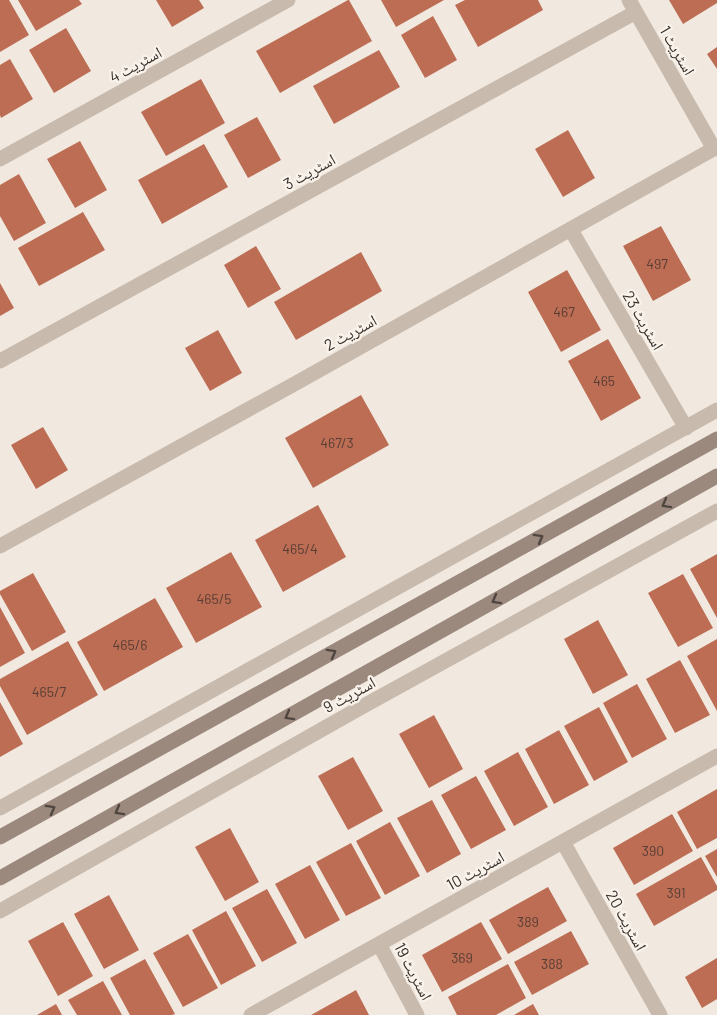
<svg xmlns="http://www.w3.org/2000/svg" width="717" height="1015" font-family="Barlow,'Noto Naskh Arabic',sans-serif">
<style>
.building{fill:#bc6d53}
.lines{fill:none;stroke-linecap:round;stroke-linejoin:round}
.street{stroke:#c8baac;stroke-width:15}
.secondary{stroke:#9c897e;stroke-width:15}
.oneway{stroke:#504640}
.labels{text-anchor:middle;dominant-baseline:central;stroke-width:4.5;stroke-linejoin:round;paint-order:stroke}
.number-label{font-size:14px;fill:#583e35}
.street-label{font-size:16px;fill:#372f2b;stroke:#f9f3ec}
</style>
<rect width="100%" height="100%" fill="#f1e9e0"/>
<path class="building" d="M0 0H9L29 35 0 52Z
M18 0H79L82 4 36 31Z
M156 0H199L204 8 172 27Z
M348 0H349L372 41 280 93 256 51Z
M381 0H444L396 27Z
M465 0H538L543 10 478 47 455 5Z
M669 0H717V3L683 24Z
M433 16 457 60 425 78 401 35Z
M66 28 91 71 54 93 29 50Z
M717 47V69L707 54Z
M379 50 400 87 334 124 313 86Z
M10 59 33 99 1 118 0 115V65Z
M201 79 225 123 166 156 141 112Z
M257 117 281 160 248 178 224 135Z
M568 130 595 178 563 197 535 149Z
M80 141 107 190 75 208 47 159Z
M204 144 228 187 162 224 138 180Z
M19 174 46 223 14 241 0 216V185Z
M83 212 105 250 39 286 18 248Z
M661 226 691 280 653 301 623 246Z
M256 246 281 289 248 308 224 265Z
M361 252 382 291 296 340 274 302Z
M567 270 601 330 561 352 528 292Z
M0 283 14 308 0 316Z
M218 330 242 373 210 391 185 348Z
M608 339 641 398 601 421 568 361Z
M361 395 389 445 313 488 285 438Z
M43 427 68 470 36 489 11 445Z
M318 505 346 557 283 592 255 540Z
M231 552 262 607 196 643 166 588Z
M717 554V618L690 569Z
M33 573 66 632 32 651 0 594V591Z
M683 574 713 628 678 647 648 593Z
M155 598 183 647 104 691 77 642Z
M0 607 25 653 0 667Z
M598 620 628 675 593 694 564 639Z
M717 639V711L687 656Z
M68 641 98 695 27 735 0 686V679Z
M680 660 710 715 675 733 646 679Z
M637 684 667 739 632 758 603 703Z
M0 702 23 744 0 757Z
M599 707 628 762 594 781 564 726Z
M434 715 463 769 429 788 399 734Z
M559 730 589 785 554 804 525 749Z
M518 752 548 807 514 826 484 771Z
M353 757 383 811 348 830 318 776Z
M476 776 506 830 471 849 441 795Z
M717 789V838L697 849 677 812Z
M432 800 461 854 427 873 397 818Z
M672 814 693 851 634 885 613 848Z
M390 822 420 876 385 895 356 841Z
M230 828 259 882 225 901 195 847Z
M351 843 381 898 346 916 316 862Z
M717 849V877L705 856Z
M701 857 717 886V890L654 926 636 894Z
M310 865 340 920 305 939 275 884Z
M548 887 567 921 508 954 489 920Z
M267 889 297 943 262 962 232 908Z
M109 895 139 950 104 969 74 914Z
M226 911 256 966 221 985 192 930Z
M63 922 93 976 58 996 28 941Z
M481 922 502 959 442 992 422 955Z
M571 931 589 964 532 995 514 962Z
M188 934 218 988 183 1007 153 953Z
M717 958V999L702 1008 685 977Z
M145 959 175 1014 172 1015H130L110 978Z
M508 964 526 998 496 1015H457L448 997Z
M103 981 122 1015H77L68 1000Z
M356 990 369 1015H311Z
M56 1004 62 1015H37Z
M533 1004 539 1015H514Z"/>
<g class="lines">
<path class="street" d="M629 0 714 149
M0 159 288 0
M571 230 686 428
M0 361 636 12
M0 546 298 382 717 147
M0 808 717 410
M563 842 660 1015
M0 911 360 708 717 511
M379 944 417 1015
M251 1015 717 756"/>
<path class="secondary" d="M0 837 717 439
M0 878 717 476"/>
</g>
<defs><path id="oneway-chevron" d="M-2-3.5L2.5 0L-2 3.5" fill="none" stroke-width="1.6" stroke-linecap="round" stroke-linejoin="round" transform="scale(1.5)"/></defs>
<g class="oneway">
<use href="#oneway-chevron" transform="translate(666 504) rotate(151)"/>
<use href="#oneway-chevron" transform="translate(539 538) rotate(-29)"/>
<use href="#oneway-chevron" transform="translate(496 600) rotate(151)"/>
<use href="#oneway-chevron" transform="translate(332 653) rotate(-29)"/>
<use href="#oneway-chevron" transform="translate(289 716) rotate(151)"/>
<use href="#oneway-chevron" transform="translate(51 809) rotate(-29)"/>
<use href="#oneway-chevron" transform="translate(119 811) rotate(151)"/>
</g>
<g class="labels">
<g class="number-label">
<text x="657" y="263">497</text>
<text x="564" y="311">467</text>
<text x="604" y="380">465</text>
<text x="337" y="442">467/3</text>
<text x="300" y="548">465/4</text>
<text x="214" y="598">465/5</text>
<text x="130" y="644">465/6</text>
<text x="49" y="691">465/7</text>
<text x="653" y="850">390</text>
<text x="676" y="892">391</text>
<text x="528" y="921">389</text>
<text x="462" y="957">369</text>
<text x="552" y="963">388</text>
</g>
<g class="street-label">
<text transform="translate(678 50) rotate(60)">اسٹریٹ 1</text>
<text transform="translate(135 64) rotate(-29)">اسٹریٹ 4</text>
<text transform="translate(309 171) rotate(-29)">اسٹریٹ 3</text>
<text transform="translate(644 320) rotate(60)">اسٹریٹ 23</text>
<text transform="translate(350 332) rotate(-29)">اسٹریٹ 2</text>
<text transform="translate(349 694) rotate(-29)">اسٹریٹ 9</text>
<text transform="translate(475 870) rotate(-29)">اسٹریٹ 10</text>
<text transform="translate(627 920) rotate(61)">اسٹریٹ 20</text>
<text transform="translate(414 971) rotate(62)">اسٹریٹ 19</text>
</g>
</g>
</svg>
